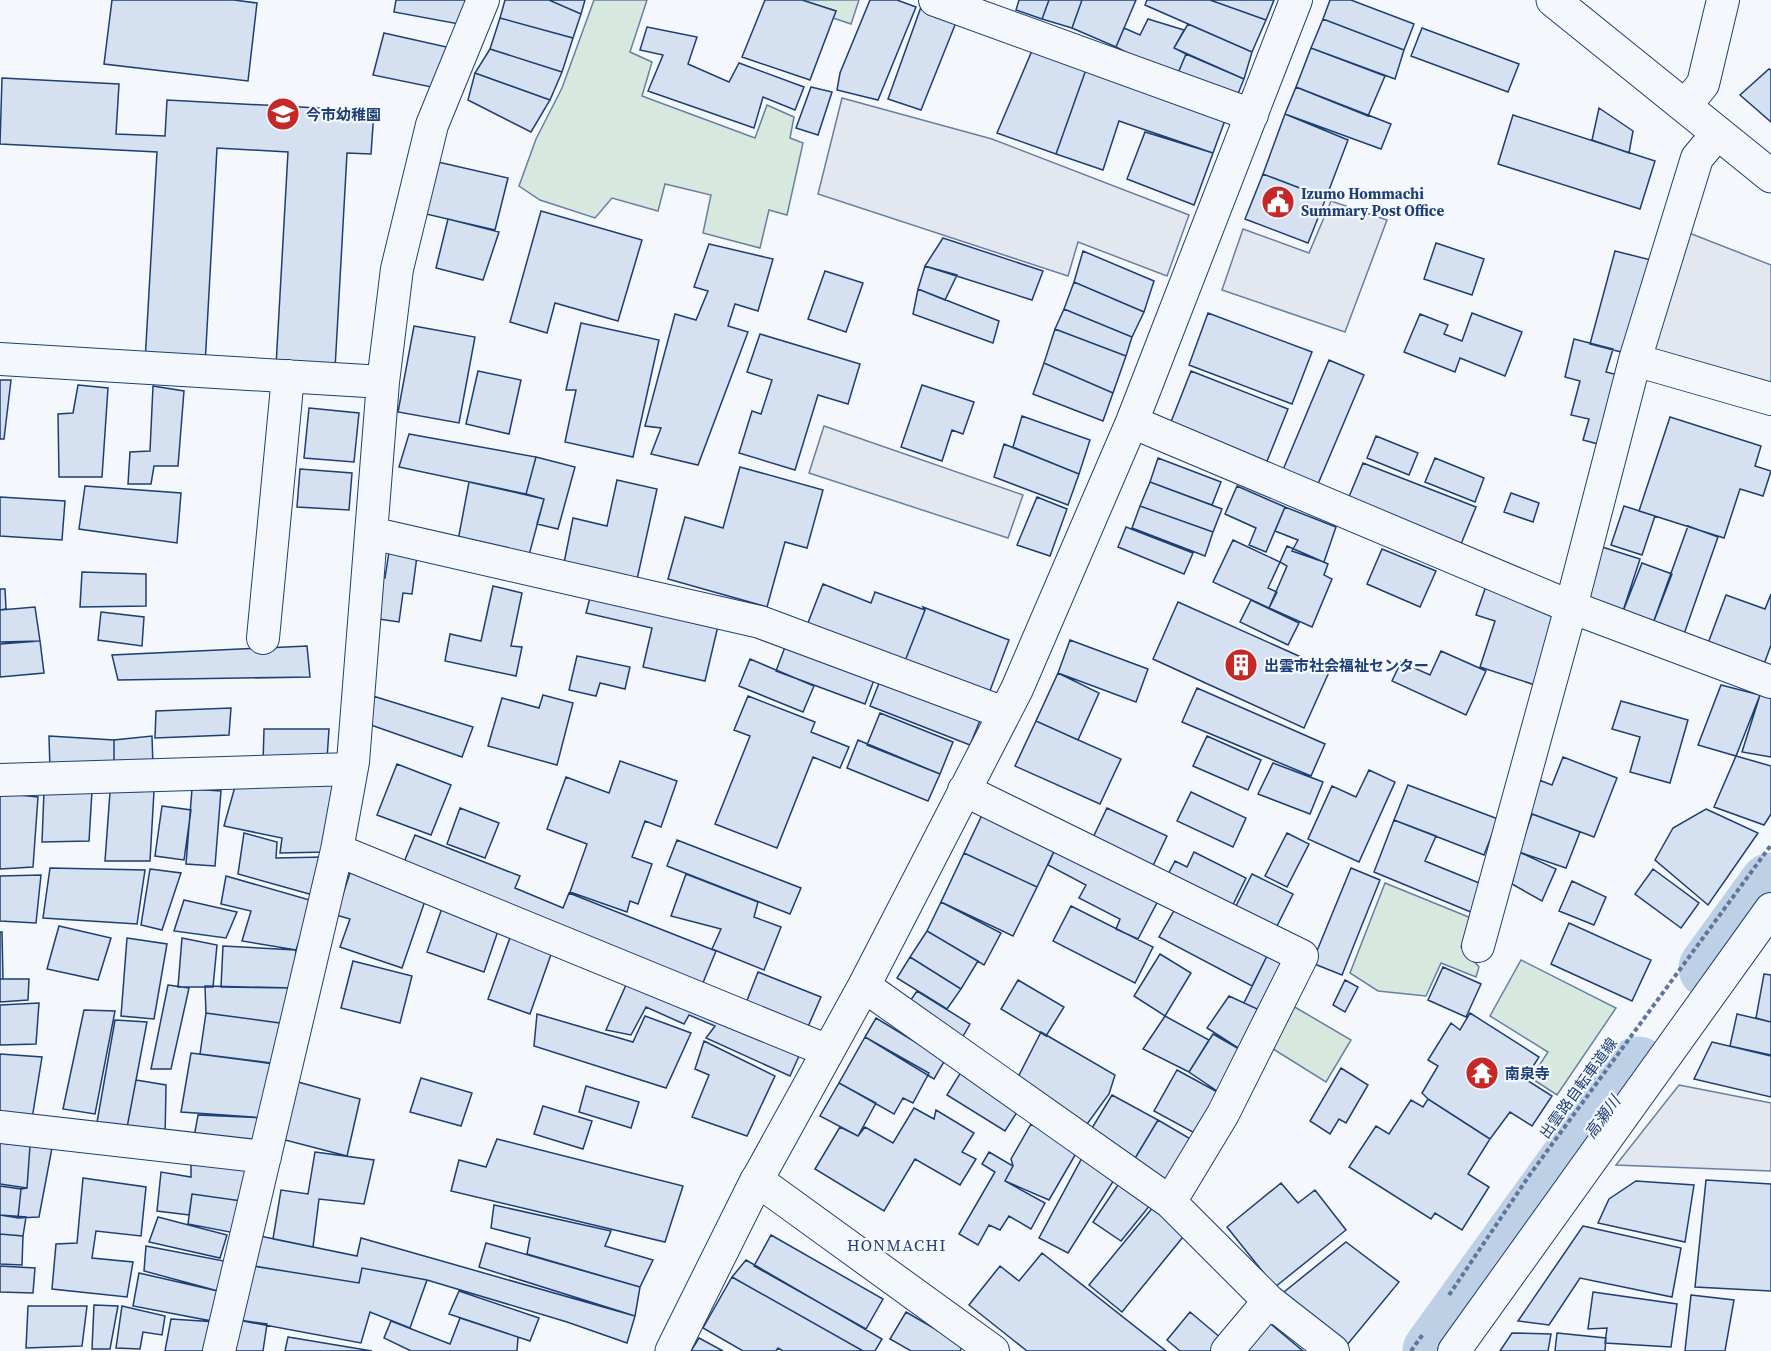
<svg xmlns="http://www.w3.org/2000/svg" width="1771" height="1351" font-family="'Source Serif 4','Noto Sans JP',serif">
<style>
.green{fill:#d7e8df;stroke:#687fa3;stroke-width:1.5}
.parking{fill:#e3e8f0;stroke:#687fa3;stroke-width:1.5}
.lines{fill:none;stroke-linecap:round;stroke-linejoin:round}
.river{stroke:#bed0e5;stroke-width:63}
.building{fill:#d5e0f0;stroke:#1d3f73;stroke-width:1.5}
.minor-casing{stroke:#1d3f73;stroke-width:34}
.tertiary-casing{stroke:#1d3f73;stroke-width:35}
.path{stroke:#5e769c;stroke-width:4;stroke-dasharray:4.5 3;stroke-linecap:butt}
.minor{stroke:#f4f7fb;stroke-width:32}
.tertiary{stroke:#f4f7fb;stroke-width:33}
.labels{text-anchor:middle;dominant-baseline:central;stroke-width:4.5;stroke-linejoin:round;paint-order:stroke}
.poi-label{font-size:15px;font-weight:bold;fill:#1d3f73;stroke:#f4f7fb;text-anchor:start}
.street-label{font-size:15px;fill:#1d3f73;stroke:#f4f7fb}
.water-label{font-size:16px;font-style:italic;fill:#1d3f73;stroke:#f4f7fb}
.neighbourhood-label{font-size:16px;letter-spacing:1.5px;fill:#1d3f73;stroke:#f4f7fb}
</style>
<rect width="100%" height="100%" fill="#f4f7fb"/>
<path class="green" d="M594 0H647L630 52 652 62 642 96 755 138 767 105 794 117 790 138 803 143 787 215 769 210 760 248 703 233 711 195 665 184 658 211 612 198 595 218 540 200 519 186 536 139 562 88Z
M802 0H859L851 24 833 18 836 11Z
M1385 883 1471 918 1461 947 1479 967 1476 977 1441 963 1426 996 1378 991 1350 973Z
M1521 960 1616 1008 1557 1095 1531 1078 1548 1052 1490 1016Z
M1293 1006 1351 1040 1326 1082 1270 1047Z"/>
<path class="parking" d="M842 98 992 139 1189 215 1167 276 1078 242 1068 276 818 194Z
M1331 201 1387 220 1345 332 1222 290 1243 229 1309 253Z
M1684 231 1771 265V389L1650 356Z
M824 426 1023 495 1008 538 809 473Z
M1679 1085 1771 1103V1171L1616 1165Z"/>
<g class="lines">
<path class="river" d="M1710 968 1771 884
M1434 1351 1638 1068"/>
</g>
<path class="building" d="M112 0H234L257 3 248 81 104 64Z
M396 0H475L464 25 394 12Z
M505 0H549L581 14 573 38 500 18Z
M549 0H585L581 14Z
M765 0H802L836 11 810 80 742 57Z
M870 0H897L916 7 878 100 837 90 840 73Z
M1019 0H1049L1042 19 1016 10Z
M1049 0H1082L1072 28 1042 19Z
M1082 0H1136L1116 47 1072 28Z
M1147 0H1210L1266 20 1252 52 1145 5Z
M1210 0H1274L1266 20Z
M1330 0H1351L1414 24 1404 50 1323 19Z
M921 7 957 20 921 110 888 99Z
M500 18 573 38 562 72 490 49Z
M1148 19 1184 30 1174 48 1186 54 1176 78 1116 47 1124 28 1140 35Z
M1323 19 1404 50 1395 79 1311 48Z
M1188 24 1252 52 1244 79 1174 48Z
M647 27 697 37 688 64 729 82 739 63 804 87 795 110 763 97 754 128 648 91 663 55 640 50Z
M1422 28 1519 64 1508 92 1411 56Z
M384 33 451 48 436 88 373 75Z
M1034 46 1088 64 1056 154 997 133Z
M1311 48 1385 76 1368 116 1296 87Z
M490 49 562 72 550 100 475 73Z
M1186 54 1244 79 1235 101 1176 78Z
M1088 64 1228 112 1213 153 1119 121 1103 170 1056 154Z
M1769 69 1771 70V122L1740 95Z
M475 73 550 100 531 132 468 100Z
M2 78 119 84 116 134 165 136 167 100 374 111 371 154 347 153 335 369 276 366 288 152 217 148 205 365 145 362 157 152 0 144Z
M811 87 832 92 818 135 796 128Z
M1296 87 1391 124 1381 149 1285 114Z
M1599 108 1633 131 1629 153 1592 140Z
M1285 114 1348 140 1326 198 1263 174Z
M1513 115 1655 161 1640 209 1498 164Z
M1145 132 1213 153 1194 205 1127 179Z
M438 162 508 178 495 230 426 214Z
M1263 174 1326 198 1308 243 1245 219Z
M541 211 642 240 618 321 555 303 547 333 510 322Z
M448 219 499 232 483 280 436 268Z
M943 238 1043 271 1032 300 925 266Z
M1436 243 1484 259 1472 295 1424 279Z
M709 244 773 259 758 311 735 304 728 326 748 332 698 465 651 454 661 428 645 426 675 314 696 320 708 291 694 287Z
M1083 251 1154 281 1144 312 1074 282Z
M1615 251 1655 261 1629 354 1590 344Z
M925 266 957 275 945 300 918 289Z
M825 271 863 283 846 332 808 319Z
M1074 282 1144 312 1132 337 1064 309Z
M918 289 999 321 993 343 913 314Z
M1064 309 1132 337 1126 356 1055 329Z
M1208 313 1312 352 1292 404 1189 365Z
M1472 313 1522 332 1505 376 1460 358 1455 372 1404 352 1420 314 1448 325 1444 334 1462 341Z
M581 323 659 340 633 457 565 442 576 390H566Z
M414 326 475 337 459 423 398 412Z
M1055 329 1126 356 1113 393 1044 363Z
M760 334 860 364 848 404 818 395 795 470 739 453 752 411 761 414 772 380 747 372Z
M1574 339 1613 349 1606 372 1626 377 1598 444 1583 440 1589 419 1571 415 1580 381 1565 377Z
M1329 360 1364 375 1315 491 1280 477Z
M1044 363 1113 393 1103 421 1033 394Z
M478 371 521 380 509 434 466 424Z
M1191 371 1288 409 1263 471 1167 432Z
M0 380H11L4 439H0Z
M78 385 108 388 102 477H59L58 414 73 413Z
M922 385 974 402 963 434 952 430 942 461 901 447Z
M153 386 184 391 178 466H154L151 484H128L130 452 150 451Z
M309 408 359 413 354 462 304 458Z
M1022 416 1090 440 1079 474 1013 447Z
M1670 417 1761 446 1755 466 1771 471 1763 496 1740 489 1724 538 1639 511Z
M409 434 536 457 526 494 399 467Z
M1376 436 1418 453 1409 475 1367 458Z
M1004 444 1079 474 1068 505 994 477Z
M536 457 575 467 558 529 537 524 544 499 526 494Z
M1158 458 1221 482 1212 505 1150 482Z
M1435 458 1484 478 1475 502 1425 482Z
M1363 463 1476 507 1459 549 1346 504Z
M740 467 823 490 807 548 785 542 767 607 668 579 685 517 723 528Z
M300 469 352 473 349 510 297 507Z
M617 480 657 489 636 584 563 568 573 518 607 526Z
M469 482 544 499 528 559 457 546Z
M1150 482 1222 509 1213 532 1140 506Z
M85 486 181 493 177 543 79 529Z
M1237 486 1285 507 1266 552 1249 545 1256 528 1225 514Z
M1511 493 1539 503 1533 522 1504 512Z
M0 497 65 501 62 540 0 536Z
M1037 497 1067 509 1050 556 1017 545Z
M1140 506 1213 532 1205 556 1132 528Z
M1624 506 1655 516 1642 555 1611 545Z
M1285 507 1336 527 1324 562 1292 551 1298 540 1275 531Z
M1688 526 1718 537 1683 637 1652 626Z
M1126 527 1193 553 1184 574 1118 547Z
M1233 540 1280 562 1268 588 1277 592 1269 608 1213 582Z
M1287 546 1328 564 1324 575 1332 579 1312 627 1269 608 1287 566 1280 562Z
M1599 546 1640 559 1622 614 1581 601Z
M1382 549 1436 571 1420 607 1367 584Z
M389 552 417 556 412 594 403 593 399 622 372 618 378 577 385 578Z
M1642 563 1672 574 1652 626 1622 614Z
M82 572 146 574V606L80 607Z
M823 584 871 603 875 592 925 610 903 666 806 628Z
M493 586 522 593 511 646 522 647 516 676 445 661 450 634 481 641Z
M1486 586 1562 616 1535 685 1480 667 1495 621 1476 615Z
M0 589H5L6 609 0 610Z
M592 590 718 626 705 681 643 667 652 628 586 613Z
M1771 594V645L1763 667 1707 646 1726 595 1765 609Z
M1251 600 1299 623 1288 645 1240 622Z
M1178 602 1330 670 1304 728 1153 659Z
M35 607 40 641 0 642V610Z
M923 607 1009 640 988 696 903 666 925 610Z
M101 612 144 617 142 646 98 640Z
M788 639 877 672 865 704 776 671Z
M1070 640 1148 669 1136 702 1058 673Z
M40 641 44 673 0 677V644Z
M307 646 310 677 118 680 112 655Z
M1441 651 1486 671 1466 715 1392 681 1401 662 1430 675Z
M577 656 630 667 625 689 600 683 596 696 569 690Z
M750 659 814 686 803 712 739 686Z
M883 673 983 713 970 745 870 706Z
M1058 673 1099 693 1078 740 1036 721Z
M1721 685 1760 695 1736 756 1698 745Z
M1197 688 1325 744 1311 776 1182 722Z
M543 695 573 703 557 765 488 746 502 698 539 708Z
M1760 695 1771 698V757L1742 752Z
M373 696 473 727 462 757 368 724Z
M748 696 815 722 811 732 849 747 840 768 813 757 777 848 715 824 750 736 734 730Z
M1621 701 1688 720 1670 783 1630 772 1640 737 1612 729Z
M231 708 229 735 155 738 156 711Z
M880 713 953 742 940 774 867 745Z
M1036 721 1121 759 1100 804 1015 766Z
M264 729H329L327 759 263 763Z
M49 736 114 740V769L50 770Z
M152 736 153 767 114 769V740Z
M1207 736 1261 760 1248 790 1193 766Z
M858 740 940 774 928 801 847 768Z
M1736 756 1771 766V814L1764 825 1714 807Z
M1563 757 1617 778 1594 837 1527 812 1539 780 1552 785Z
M620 761 677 781 661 827 645 821 632 857 652 864 638 904 630 901 627 912 570 892 587 844 547 829 566 777 609 793Z
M1273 763 1323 782 1310 814 1258 794Z
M397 764 451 785 431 835 377 815Z
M1369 770 1395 782 1359 862 1308 839 1332 786 1356 797Z
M336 780 326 852 280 853 282 838 224 826 236 783Z
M1408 785 1498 819 1484 855 1394 820Z
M192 789 221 791 215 866 186 864Z
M44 791H92L89 841 42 842Z
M154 791 150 861H105L110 792Z
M1191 792 1246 818 1233 847 1177 821Z
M0 793 38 797 33 867 0 869Z
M162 806 191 810 184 860 155 856Z
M460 808 499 823 485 858 447 844Z
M1107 808 1167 836 1150 872 1090 844Z
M1706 809 1758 833 1708 905 1655 860 1673 828Z
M983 813 1056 847 1037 887 964 853Z
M1532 814 1580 832 1566 868 1519 852Z
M1394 820 1436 836 1425 861 1489 887 1478 915 1374 872Z
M244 833 277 842 276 858 323 857 313 895 238 874Z
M1287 833 1309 844 1287 887 1265 876Z
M415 835 520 876 515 888 563 908 569 893 716 951 700 990 400 872Z
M677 840 801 888 790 914 667 866Z
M1056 847 1160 897 1138 939 1116 929 1120 919 1079 898 1086 885 1048 865Z
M1194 852 1246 878 1227 917 1163 884 1175 861 1187 867Z
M1519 852 1556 869 1542 901 1512 884Z
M964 853 1037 887 1013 936 941 902Z
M50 868 145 870 137 924 43 918Z
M1351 868 1380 880 1342 975 1312 963Z
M150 869 181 873 162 930 141 925Z
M1653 869 1699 903 1681 928 1635 894Z
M351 870 427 895 402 968 340 947 350 919 336 915Z
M686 874 758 902 754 917 781 927 764 970 712 949 721 929 671 916Z
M1252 874 1293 894 1272 936 1231 916Z
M41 875 36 923 0 921V876Z
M226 876 313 901 296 950 242 941 251 911 221 904Z
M1572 881 1606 897 1594 925 1559 911Z
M184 900 237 912 226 938 174 931Z
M941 902 1001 933 984 965 927 931Z
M443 905 500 925 484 972 427 952Z
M1071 906 1153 947 1135 983 1053 941Z
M1175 909 1268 954 1252 986 1159 937Z
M1569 923 1651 960 1632 1001 1551 964Z
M59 926 111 938 98 980 47 969Z
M927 931 978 961 961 989 910 957Z
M0 932H2L3 979H0Z
M512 932 554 946 530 1014 488 999Z
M127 938 167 944 154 1019 121 1016Z
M182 938 217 945 213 987H178Z
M223 946 296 950 293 988 221 987Z
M1160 954 1191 973 1165 1016 1134 996Z
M1268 954 1291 967 1266 1013 1244 1003Z
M910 957 961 989 947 1009 897 978Z
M353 961 412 976 400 1023 341 1008Z
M1443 967 1481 984 1466 1017 1428 1000Z
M758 972 821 997 807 1029 746 1003Z
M1764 974 1771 975V1022L1756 1018Z
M630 976 803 1047 790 1076 706 1038 715 1026 689 1015 684 1024 646 1007 631 1035 606 1030Z
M0 979H29L28 1000 0 1002Z
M1018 980 1064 1007 1046 1036 1001 1009Z
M1345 980 1358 987 1345 1012 1333 1005Z
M168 985 189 988 171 1069H151Z
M205 986 293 988 287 1024 206 1013Z
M917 991 970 1024 962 1038 908 1004Z
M1229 996 1266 1013 1246 1053 1207 1028Z
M39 1003 36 1044 0 1045V1005Z
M84 1010 115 1011 95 1114 63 1109Z
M206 1013 287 1024 279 1064 200 1054Z
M1470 1013 1539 1057 1525 1079 1552 1096 1532 1126 1510 1112 1490 1139 1428 1099 1422 1093 1438 1066 1428 1060 1451 1023 1460 1030Z
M537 1014 633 1042 645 1016 691 1033 666 1088 534 1046Z
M1737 1014 1771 1022V1055L1730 1046Z
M1165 1016 1209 1040 1189 1072 1143 1049Z
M876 1018 945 1060 934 1079 865 1037Z
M115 1020 147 1022 126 1133 96 1128Z
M1041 1032 1115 1075 1109 1094 1082 1131 1014 1085Z
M1213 1034 1246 1053 1223 1095 1189 1072Z
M865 1037 929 1073 913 1103 903 1098 894 1114 839 1083Z
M704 1041 775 1076 747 1136 692 1117 709 1075 695 1069Z
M1712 1042 1771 1056V1097L1694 1079Z
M191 1053 274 1064 265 1118 181 1112Z
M0 1054 42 1057 31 1125 0 1121Z
M1341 1068 1368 1085 1346 1123 1339 1119 1330 1134 1310 1121Z
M1177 1070 1223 1095 1200 1136 1154 1111Z
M961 1072 1019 1109 1005 1131 947 1095Z
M421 1078 472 1093 461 1126 410 1112Z
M136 1080 166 1085 165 1140 126 1133Z
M298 1082 360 1099 347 1156 285 1140Z
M839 1083 876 1103 858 1136 820 1116Z
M586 1086 639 1102 631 1128 579 1112Z
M1112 1095 1158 1120 1134 1160 1089 1133Z
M1428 1099 1490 1139 1468 1174 1489 1187 1462 1230 1435 1213 1431 1219 1349 1167 1376 1126 1389 1134 1411 1100 1423 1107Z
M543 1106 592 1121 583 1149 534 1134Z
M914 1108 934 1119 936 1110 974 1133 962 1152 976 1159 960 1185 915 1159 884 1211 815 1169 840 1127 858 1136 865 1127 893 1143Z
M198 1115 265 1118 260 1150 193 1143Z
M1158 1120 1194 1141 1170 1182 1134 1160Z
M1031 1124 1078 1150 1049 1200 1005 1181 1013 1166 1011 1159Z
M497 1139 683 1186 665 1242 451 1191 459 1160 486 1167Z
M0 1143 30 1146 27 1188 0 1184Z
M30 1146 52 1148 39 1217 18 1218 21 1189 27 1188Z
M315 1152 374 1160 364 1204 319 1199 313 1247 273 1239 281 1190 308 1194Z
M989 1152 1013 1166 1005 1181 1045 1203 1031 1229 1009 1216 1000 1230 989 1225 978 1245 959 1234 995 1172 982 1164Z
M1083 1156 1114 1180 1068 1253 1039 1238Z
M191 1162 252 1167 249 1202 192 1194 189 1215 157 1211 161 1172 191 1177Z
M83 1178 146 1187 141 1236 96 1231 92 1258 133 1262 127 1297 52 1289 56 1244 77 1243Z
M1706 1180 1771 1184V1291L1695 1287Z
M1636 1181 1694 1185 1685 1242 1598 1223 1609 1199Z
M1120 1182 1151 1204 1121 1241 1093 1222Z
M1281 1183 1298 1203 1315 1190 1346 1230 1275 1287 1227 1227Z
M0 1186 21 1189 18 1218 0 1215Z
M192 1194 249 1202 240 1234 188 1224Z
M494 1205 611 1231 605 1246 653 1260 640 1287 527 1254 530 1238 491 1228Z
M1154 1206 1187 1232 1122 1312 1089 1285Z
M0 1215 26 1217 23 1236 0 1234Z
M158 1217 227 1235 220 1258 149 1242Z
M1583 1226 1681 1248 1672 1297 1580 1278 1549 1325 1518 1321Z
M0 1234 23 1236 22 1265 0 1264Z
M255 1235 357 1256 361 1238 635 1316 627 1343 567 1322 427 1280 362 1268 359 1283 247 1265Z
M771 1235 883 1299 866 1329 754 1266Z
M1346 1242 1399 1282 1342 1351 1279 1296Z
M486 1243 640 1287 635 1316 479 1267Z
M146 1246 224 1261 218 1291 144 1271Z
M1042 1253 1166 1351H1027L969 1305 1000 1266 1019 1281Z
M746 1260 882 1339 875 1351H863L732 1277Z
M247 1265 359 1283 362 1268 427 1280 410 1328 370 1312 361 1343 232 1319Z
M0 1266 35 1268 33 1293 0 1292Z
M139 1273 222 1292 217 1322 133 1306Z
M732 1277 863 1351H783L778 1348 776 1351H743L703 1328Z
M459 1291 539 1318 530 1341 449 1314Z
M1593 1292 1677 1304 1671 1347 1605 1343 1607 1328 1588 1329Z
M1691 1295 1734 1300 1725 1351H1685Z
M94 1305 118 1306 110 1349H92Z
M28 1306H87L82 1346 26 1348Z
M122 1306 165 1316 162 1335 143 1332 140 1349 116 1348Z
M906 1312 963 1345 960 1351H911L890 1339Z
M1190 1312 1221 1338 1211 1351H1180L1167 1340Z
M460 1318 518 1337 517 1351H411L384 1338 391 1321 450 1344Z
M171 1319 217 1322 211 1351H165Z
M232 1319 267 1324 263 1351H228Z
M1266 1320 1303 1351H1246Z
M1512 1333 1551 1334 1548 1351H1500Z
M1557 1333 1606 1338 1605 1351H1555Z
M288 1337 372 1351H285Z
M699 1338 723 1351H691Z"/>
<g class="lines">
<defs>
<path id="minor" d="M935 0 1252 115
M1685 106 1703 84 1723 0
M0 359 383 382
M1635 360 1771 399
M1132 422 1571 607 1771 682
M371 533 760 622 1004 713
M263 638 288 376
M0 780 351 769
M964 790 1302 956 1223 1114 1170 1202
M337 850 828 1051
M1478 946 1571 607 1635 360 1697 158 1718 133
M864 986 1170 1202 1269 1301 1333 1351
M0 1127 265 1157
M219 1351 337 850 353 762 383 382 397 269 432 125 483 0
M993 1351 757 1180 864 986 1017 689 1132 422 1296 0
M1227 1351 1269 1301
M1454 1351 1771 909"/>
<path id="tertiary" d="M1553 0 1771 176
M672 1351 757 1180"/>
</defs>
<use href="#minor" class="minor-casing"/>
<use href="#tertiary" class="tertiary-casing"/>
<path class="path" d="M1449 1295 1531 1173 1771 845
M1411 1351 1423 1334"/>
<use href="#minor" class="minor"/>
<use href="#tertiary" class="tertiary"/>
</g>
<defs>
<symbol id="school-disc" viewBox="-11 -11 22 22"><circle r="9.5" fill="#c62828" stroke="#f4f7fb"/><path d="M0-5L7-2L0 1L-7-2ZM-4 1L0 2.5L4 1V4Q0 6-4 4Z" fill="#fff"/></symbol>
<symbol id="civic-disc" viewBox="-11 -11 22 22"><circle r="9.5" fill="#c62828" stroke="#f4f7fb"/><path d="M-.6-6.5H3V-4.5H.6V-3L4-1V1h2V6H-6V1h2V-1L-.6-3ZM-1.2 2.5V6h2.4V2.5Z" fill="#fff"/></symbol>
<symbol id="building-disc" viewBox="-11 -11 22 22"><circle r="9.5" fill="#c62828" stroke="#f4f7fb"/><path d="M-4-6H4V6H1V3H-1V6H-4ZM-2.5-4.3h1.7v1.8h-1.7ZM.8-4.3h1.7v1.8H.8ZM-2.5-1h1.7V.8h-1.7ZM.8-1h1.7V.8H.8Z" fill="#fff"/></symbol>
<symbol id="temple-disc" viewBox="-11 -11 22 22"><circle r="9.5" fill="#c62828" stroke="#f4f7fb"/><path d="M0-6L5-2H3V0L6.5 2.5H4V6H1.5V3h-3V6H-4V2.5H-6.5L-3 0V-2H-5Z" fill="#fff"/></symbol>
</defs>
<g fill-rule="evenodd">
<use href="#school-disc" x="264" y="95" width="38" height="38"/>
<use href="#civic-disc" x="1259" y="183" width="38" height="38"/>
<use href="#building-disc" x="1222" y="646" width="38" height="38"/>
<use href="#temple-disc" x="1463" y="1054" width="38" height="38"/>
</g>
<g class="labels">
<g class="poi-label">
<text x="306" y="114">今市幼稚園</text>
<text x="1301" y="193">Izumo Hommachi<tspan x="1301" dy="17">Summary Post Office</tspan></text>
<text x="1264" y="665">出雲市社会福祉センター</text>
<text x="1505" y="1073">南泉寺</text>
</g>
<g class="street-label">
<text transform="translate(1578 1088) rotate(-54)">出雲路自転車道線</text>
</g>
<g class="water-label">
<text transform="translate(1602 1117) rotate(-54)">高瀬川</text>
</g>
<g class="neighbourhood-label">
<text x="897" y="1245">HONMACHI</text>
</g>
</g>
</svg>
